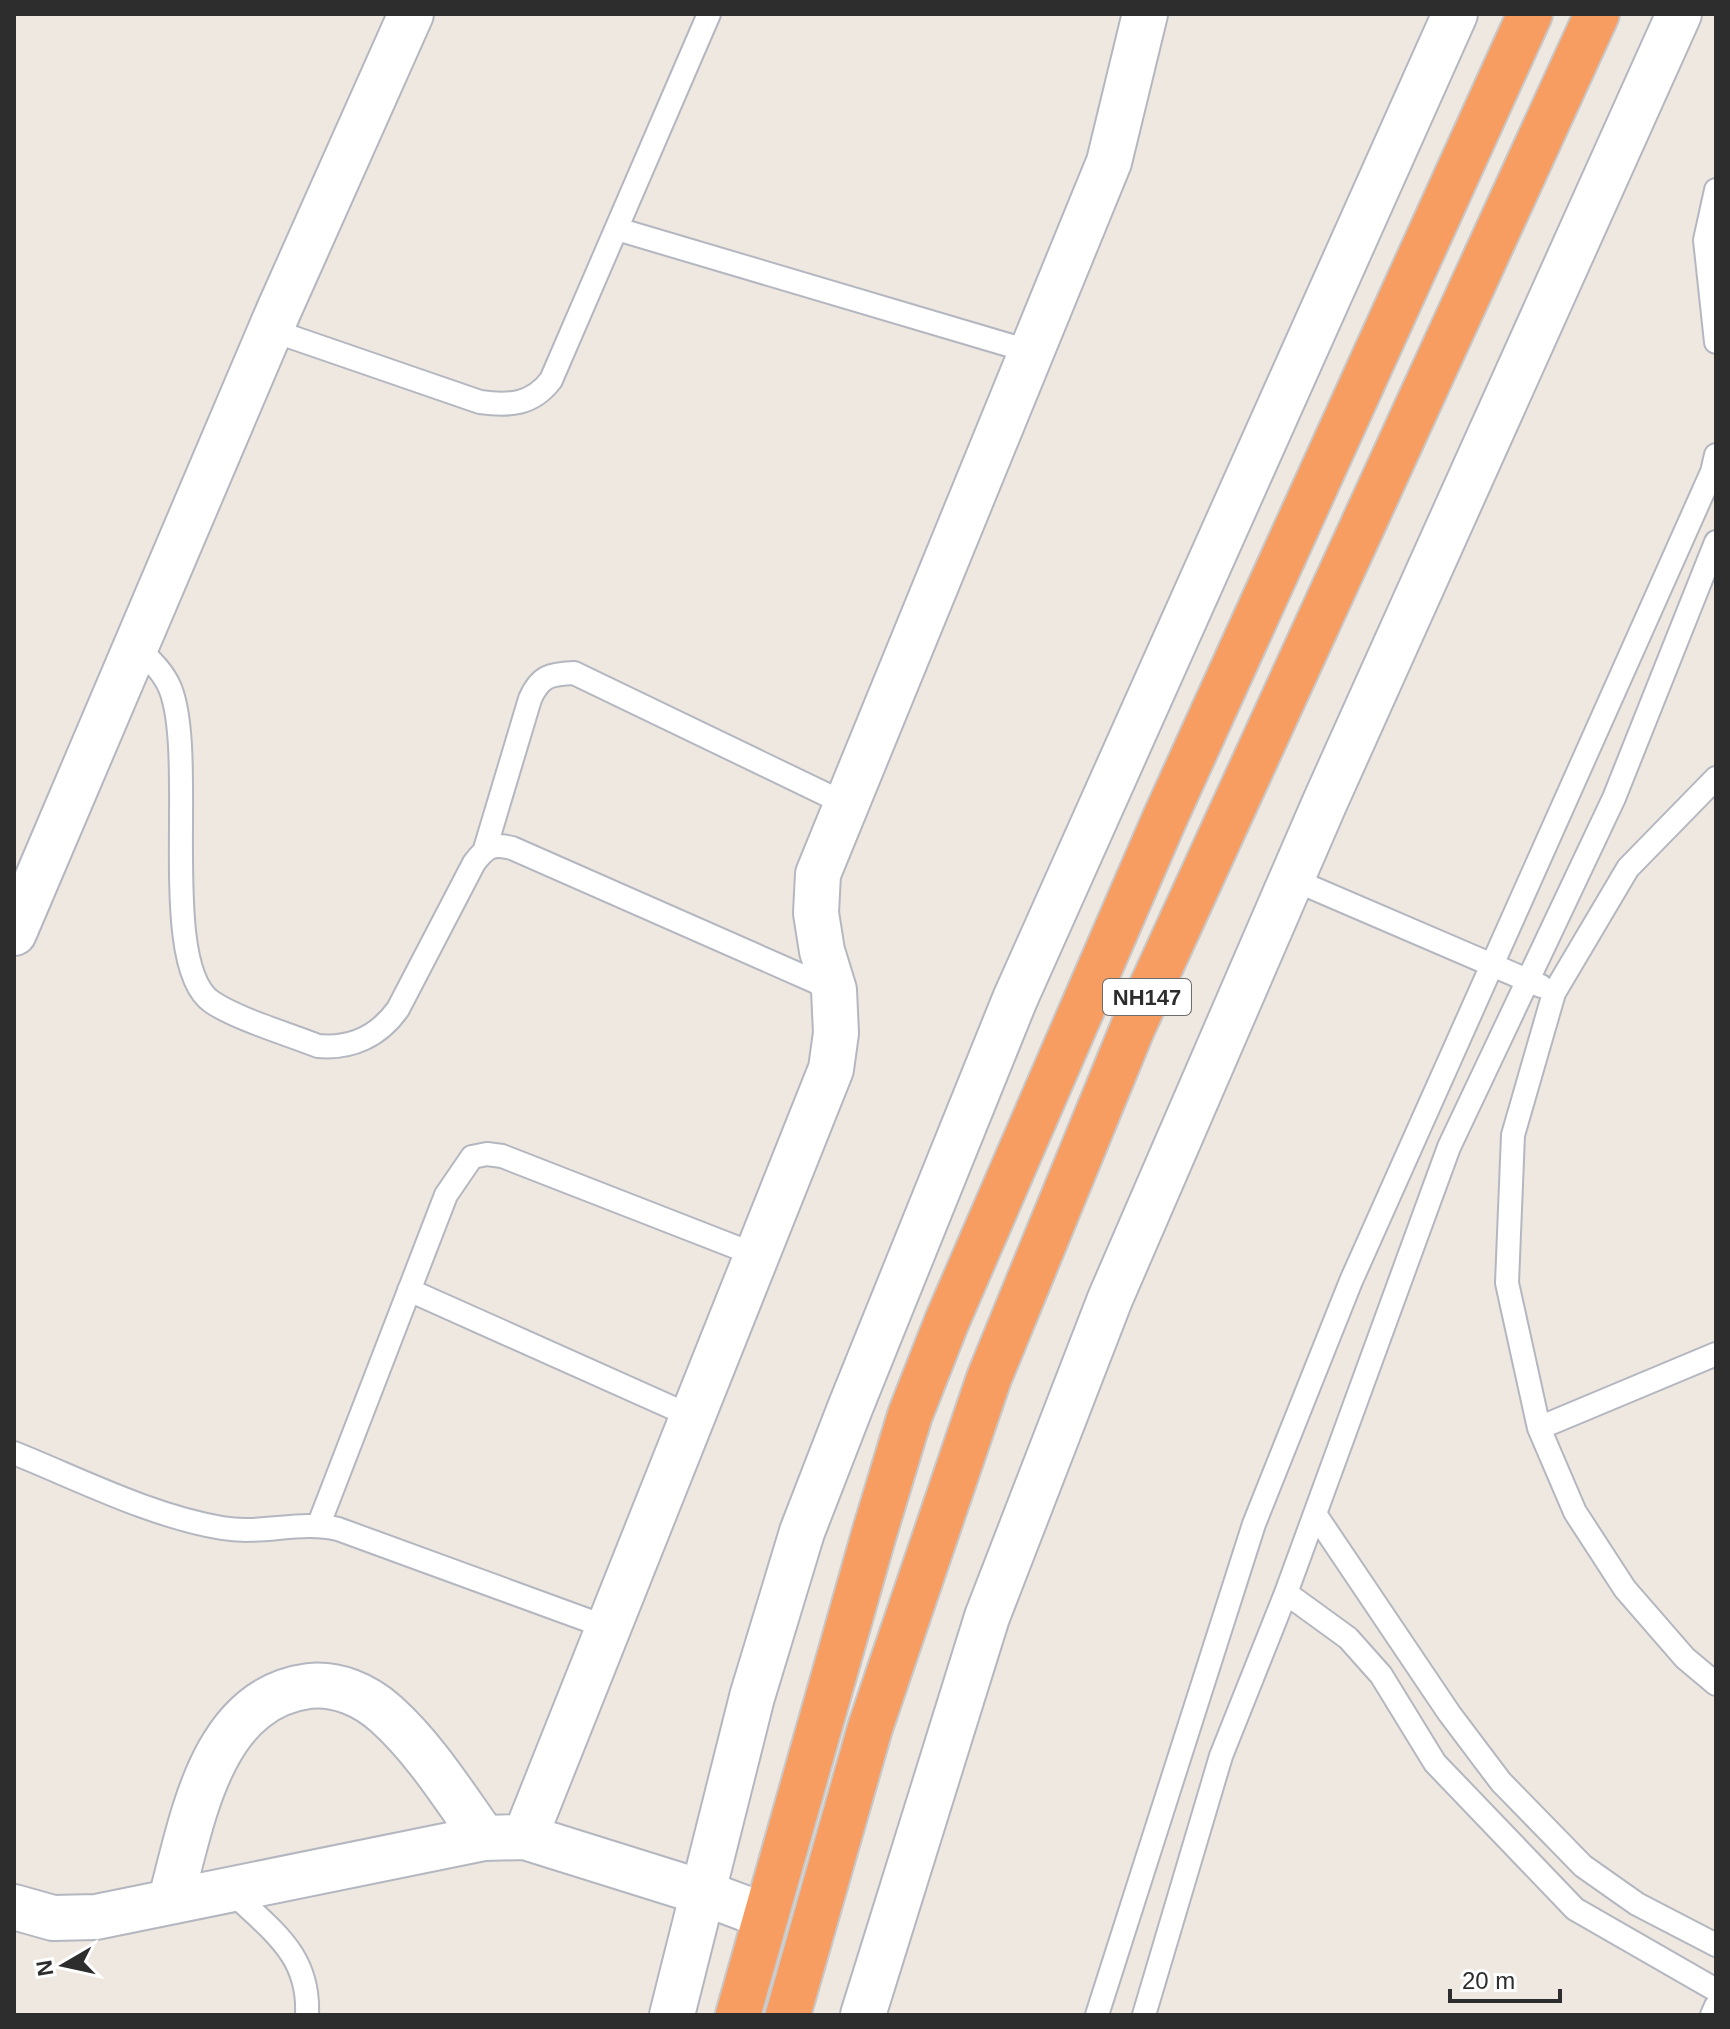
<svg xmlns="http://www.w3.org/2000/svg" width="1730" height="2029" font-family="Helvetica,sans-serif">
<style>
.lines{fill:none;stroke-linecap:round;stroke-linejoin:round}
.lane-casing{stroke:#b4b7c0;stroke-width:26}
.street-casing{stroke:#b4b7c0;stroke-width:48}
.highway-casing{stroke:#c8c8c8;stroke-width:48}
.lane{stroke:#fff;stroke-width:22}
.street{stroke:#fff;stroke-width:44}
.highway{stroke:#f89d62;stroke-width:44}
.labels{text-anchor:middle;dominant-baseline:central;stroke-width:6;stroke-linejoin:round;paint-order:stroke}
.shield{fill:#fff;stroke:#6c6c6c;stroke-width:2}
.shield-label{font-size:22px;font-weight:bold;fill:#2d2d2d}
</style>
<rect width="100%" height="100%" fill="#eee8e1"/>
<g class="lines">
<defs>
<path id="lane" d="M1716 190 1705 240 1716 342
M617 229 1032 352
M271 330 480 402C509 406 532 405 551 380L709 14
M136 646C149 659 163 671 170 688 198 756 157 965 212 1002 237 1019 288 1034 318 1046 351 1049 379 1036 398 1009L474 863C486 847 492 843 512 848L832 989
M1716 778 1628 868 1554 993 1513 1135 1507 1283 1539 1428 1575 1512 1625 1589 1685 1658 1716 1684
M485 849 530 699C540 676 550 674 574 673L848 805
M1292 879 1541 986
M409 1290 693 1417
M1539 1428 1716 1354
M14 1453C81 1480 151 1516 222 1528 262 1535 300 1520 338 1529L609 1628
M1315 1514 1449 1713 1501 1782 1583 1866 1637 1904 1716 1945
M319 1524 446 1195 472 1157 487 1154 502 1156 756 1255
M1286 1593 1348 1638 1381 1675 1435 1763 1575 1909 1716 1990
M230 1890C270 1930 310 1953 307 2015
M1097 2015 1254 1524 1351 1281 1712 472 1716 455
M1144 2015 1221 1756 1286 1593 1449 1147 1614 798 1716 542
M1712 2015 1716 2006"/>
<path id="street" d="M14 933 279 310 411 14
M525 1837 831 1069 836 1033 834 990 822 951 816 913 818 874 1109 162 1145 14
M170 1902C192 1824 209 1699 309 1686 337 1683 365 1695 386 1714 425 1749 454 1796 484 1838
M14 1907 53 1918 96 1917 484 1838 525 1837 704 1893 765 1916
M672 2015 752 1697 802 1532 850 1408 1015 999 1455 14
M863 2015 987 1617 1110 1299 1325 802 1679 14"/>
<path id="highway" d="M738 2015 874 1534 910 1415 947 1321 1164 820 1530 14
M788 2015 870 1728 989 1378 1133 1027 1597 14"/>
</defs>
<use href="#lane" class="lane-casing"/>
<use href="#street" class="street-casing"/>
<use href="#highway" class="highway-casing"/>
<use href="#lane" class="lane"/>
<use href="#street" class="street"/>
<use href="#highway" class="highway"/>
</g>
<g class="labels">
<rect class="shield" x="1103" y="979" width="88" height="36" rx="6"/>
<g class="shield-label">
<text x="1147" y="997">NH147</text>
</g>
</g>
<rect width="1730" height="2029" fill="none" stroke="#2d2d2d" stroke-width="32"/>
<g transform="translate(64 1965) rotate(261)" stroke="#ffffff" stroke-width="6" paint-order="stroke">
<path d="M0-6L14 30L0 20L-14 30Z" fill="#2d2d2d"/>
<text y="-12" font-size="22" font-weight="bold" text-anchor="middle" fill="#2d2d2d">N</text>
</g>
<path d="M1450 1989v12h110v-12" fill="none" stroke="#2d2d2d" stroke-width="4"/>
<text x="1462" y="1989" font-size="24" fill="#2d2d2d" stroke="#ffffff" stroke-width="6" paint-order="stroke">20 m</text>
</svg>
